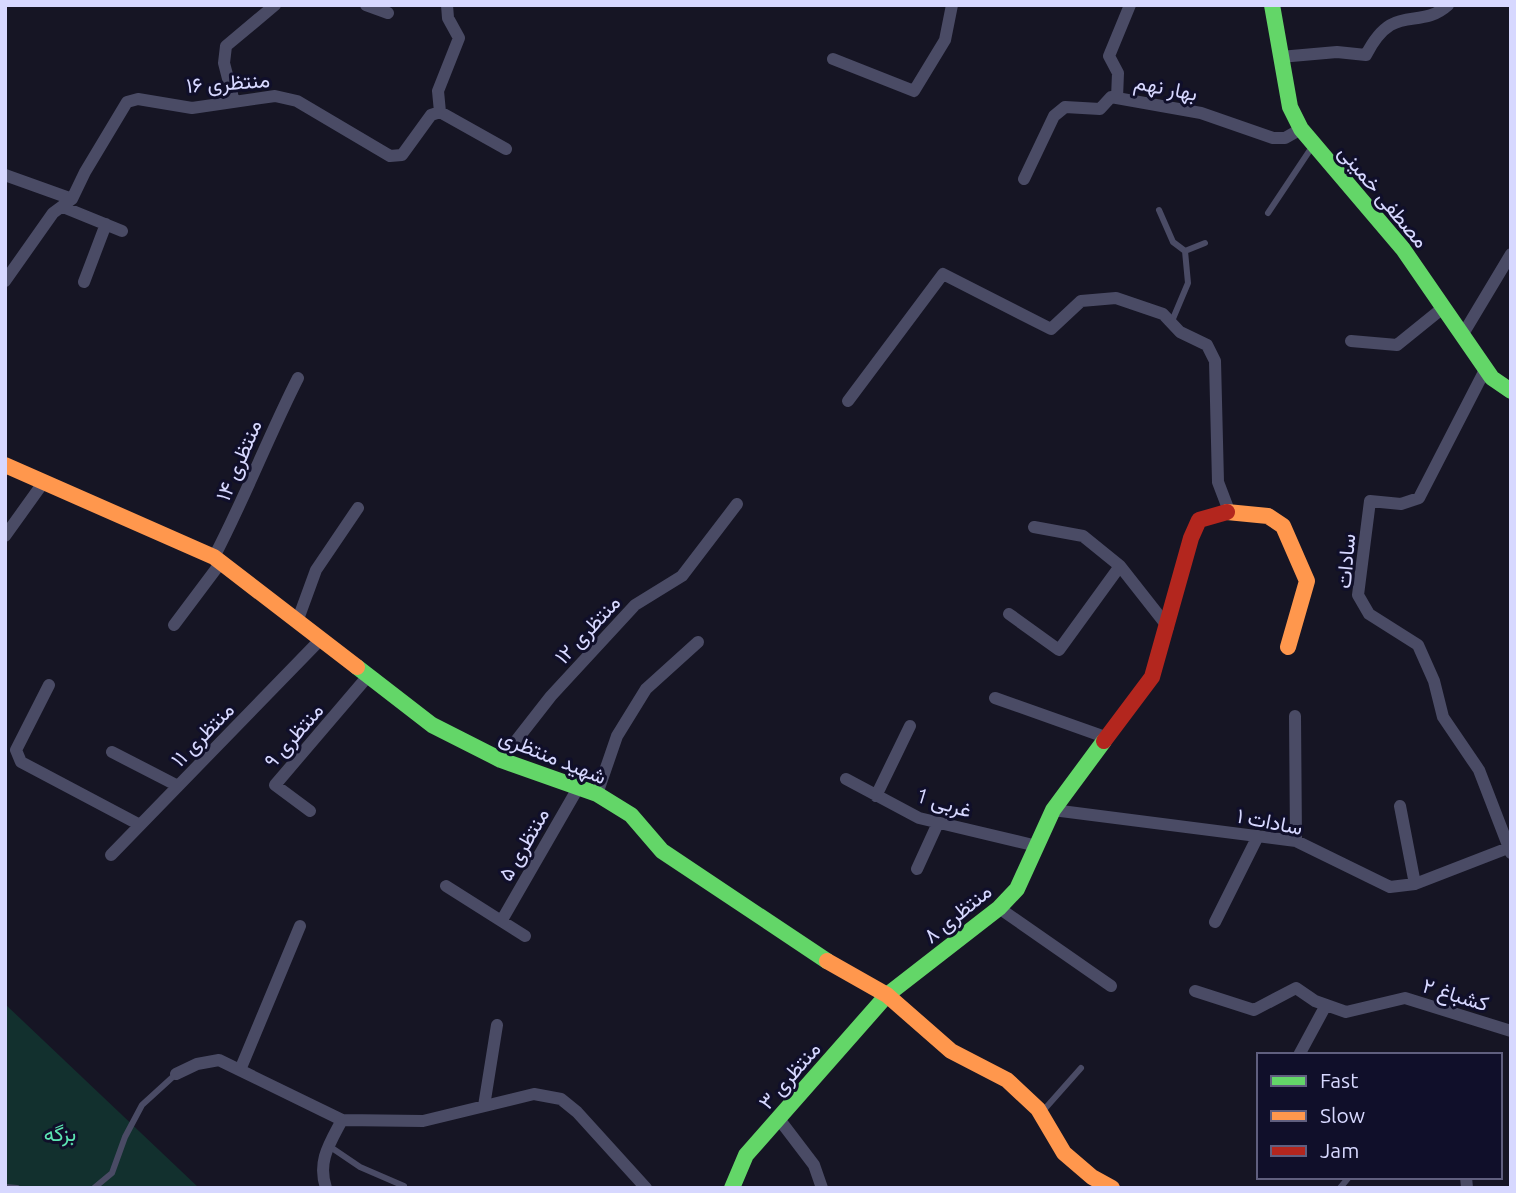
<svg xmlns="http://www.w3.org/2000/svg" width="1516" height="1193" font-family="Ubuntu,Vazirmatn,sans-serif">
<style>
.green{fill:#12302e}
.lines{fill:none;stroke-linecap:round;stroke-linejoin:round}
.lane{stroke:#4a4b65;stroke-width:6}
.street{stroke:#4a4b65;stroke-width:12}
.fast{stroke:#63d668;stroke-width:16}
.slow{stroke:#ff974d;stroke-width:16}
.jam{stroke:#b3261e;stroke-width:16}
.labels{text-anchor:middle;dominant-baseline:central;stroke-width:6;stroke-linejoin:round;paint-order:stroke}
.street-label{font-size:21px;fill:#d7d8ff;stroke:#100f2a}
.park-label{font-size:21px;fill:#5ce6b3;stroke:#100f2a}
</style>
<rect width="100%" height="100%" fill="#161524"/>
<path class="green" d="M5 1004 199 1188H5Z"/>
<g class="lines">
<path class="lane" d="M1159 210 1173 242 1185 251
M1268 213 1312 147
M1172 321 1188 283 1185 251 1205 243
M1042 1112 1081 1068
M329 1146 360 1167 404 1186
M5 1187 17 1188
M94 1188 112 1173 125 1137 142 1105 176 1074
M1340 1188 1349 1177"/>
<path class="street" d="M366 5 388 13
M1280 57 1337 52 1366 55C1394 0 1418 32 1448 5
M833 59 914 91 945 40 952 5
M1117 98 1118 73 1109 56 1130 5
M234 102 224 63 226 46 275 5
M440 112 438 91 459 38 448 18 447 5
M5 175 72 199
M1024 179 1054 116 1065 107 1100 109 1111 97 1201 113 1273 138H1285L1301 129
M63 207 122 231
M5 281 53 213 72 199 85 172 127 102 138 99 192 108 275 96 297 101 390 156 402 155 431 115 440 112 506 149
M84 282 106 224
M1463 334 1511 254
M1351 341 1397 345 1444 307
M1486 368 1419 498 1401 504 1370 501 1358 595 1369 614 1418 645 1434 681 1443 717 1479 770 1511 853
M848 401 943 274 1051 329 1081 301 1116 298 1163 314 1180 332 1207 345 1215 361 1218 482 1229 511
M1034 527 1083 536 1120 566 1168 627
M5 536 43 483
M214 557C245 498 268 437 298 378
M1009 614 1059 650 1120 566
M297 622 316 570 358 508
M174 625 222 561
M49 685 16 750 21 762 140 825
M995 698 1105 737
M1295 716 1296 841
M112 752 178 786
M501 760 551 696 635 605 682 576 737 504
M846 779 919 818 1037 846
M597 794 617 736 646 689 698 642
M876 796 910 726
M1400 806 1415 884
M1053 810 1296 841 1390 887 1415 884 1508 848
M310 811 275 785 368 676
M111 855 320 640
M917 869 938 823
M446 886 525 936
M999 908 1111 986
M502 920 578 788
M1215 922 1258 836
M1195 991 1254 1010 1296 988 1315 1001 1346 1012 1405 998 1511 1031
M1299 1055 1326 1005
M240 1070 300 926
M176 1074 197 1064 219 1060 342 1120 423 1121 534 1094 561 1099 577 1112 646 1188
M484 1106 497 1025
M779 1119 814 1165 822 1188
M1466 1177 1467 1188
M326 1188C317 1161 330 1143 342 1120"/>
<path class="fast" d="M1272 5 1290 107 1301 129 1403 249 1492 378 1511 391
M357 667 432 725 501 760 597 794 631 815 662 851 827 961
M732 1188 746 1155 887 995 999 908 1017 889 1053 810 1104 741"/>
<path class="slow" d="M5 465 214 557 357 667
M1227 512 1268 516 1283 526 1307 581 1288 647
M827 961 887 995 951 1051 1007 1080 1038 1109 1064 1153 1092 1177 1112 1188"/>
<path class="jam" d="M1104 741 1152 677 1191 538 1199 520 1227 512"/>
</g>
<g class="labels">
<g class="street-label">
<text transform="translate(228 82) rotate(-4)">منتظری ۱۶</text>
<text transform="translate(1166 87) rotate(11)">بهار نهم</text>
<text transform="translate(1384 196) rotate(50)">مصطفی خمینی</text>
<text transform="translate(238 460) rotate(-67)">منتظری ۱۴</text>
<text transform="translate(1345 561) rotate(-85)">سادات</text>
<text transform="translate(587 629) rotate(-47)">منتظری ۱۲</text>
<text transform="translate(202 734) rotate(-46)">منتظری ۱۱</text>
<text transform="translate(293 735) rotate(-49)">منتظری ۹</text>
<text transform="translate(553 756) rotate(22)">شهید منتظری</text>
<text transform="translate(944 802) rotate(17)">غربی 1</text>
<text transform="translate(1270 821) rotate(11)">سادات ۱</text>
<text transform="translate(523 844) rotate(-60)">منتظری ۵</text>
<text transform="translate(957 913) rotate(-39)">منتظری ۸</text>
<text transform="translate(1456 994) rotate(17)">کشباغ ۲</text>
<text transform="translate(789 1075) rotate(-49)">منتظری ۳</text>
</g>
<g class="park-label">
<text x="60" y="1133">بزگه</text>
</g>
</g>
<rect width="1516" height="1193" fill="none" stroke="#d7d8ff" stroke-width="14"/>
<rect x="1257" y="1053" width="245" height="126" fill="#100f2a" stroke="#605f7f" stroke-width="2"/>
<rect x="1271" y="1076" width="35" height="10" fill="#63d668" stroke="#605f7f" stroke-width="2"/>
<text x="1320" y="1088" font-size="21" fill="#d7d8ff">Fast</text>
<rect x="1271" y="1111" width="35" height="10" fill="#ff974d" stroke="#605f7f" stroke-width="2"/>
<text x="1320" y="1123" font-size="21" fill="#d7d8ff">Slow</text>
<rect x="1271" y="1146" width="35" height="10" fill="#b3261e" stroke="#605f7f" stroke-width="2"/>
<text x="1320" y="1158" font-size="21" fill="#d7d8ff">Jam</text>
</svg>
